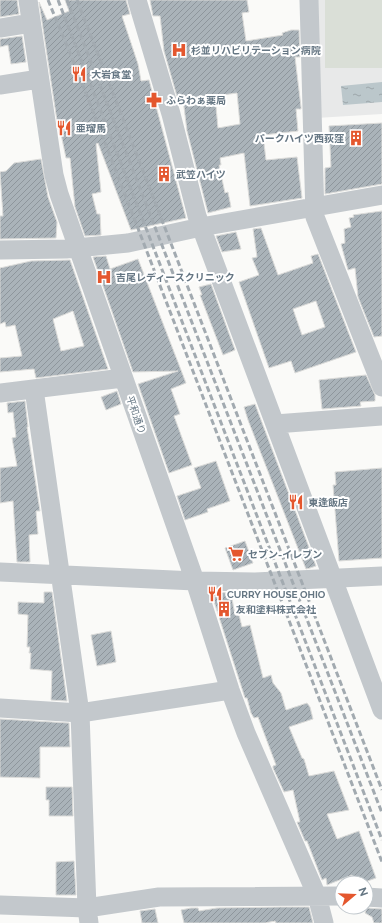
<svg xmlns="http://www.w3.org/2000/svg" width="382" height="923" font-family="Raleway,'Noto Sans JP',sans-serif">
<style>
.built{fill:#e8e9e9}
.garden{fill:#dadfd7}
.water{fill:url(#water-ripples)}
.building{fill:url(#building-hatch);stroke:#dcdcda;fill-rule:evenodd}
.lines{fill:none;stroke-linecap:round;stroke-linejoin:round}
.minor{stroke:#c3c8cc;stroke-width:19}
.rail{stroke:#a2aab0;stroke-width:3;stroke-dasharray:6 3;stroke-linecap:butt}
.labels{text-anchor:middle;dominant-baseline:central;stroke-width:4;stroke-linejoin:round;paint-order:stroke}
.poi-label{font-size:10px;font-weight:bold;fill:#657683;stroke:#fff;text-anchor:start}
.street-label{font-size:10px;fill:#657683;stroke:#fff}
</style>
<defs>
<pattern id="water-ripples" width="26" height="14" patternUnits="userSpaceOnUse"><rect width="26" height="14" fill="#bbc7cb"/><path d="M2 4q2-2 4 0t4 0M15 11q2-2 4 0t4 0" fill="none" stroke="#9ca6aa"/></pattern>
<pattern id="building-hatch" width="6" height="6" patternUnits="userSpaceOnUse"><rect width="6" height="6" fill="#aab3b9"/><path d="M-1 1l2-2M0 6l6-6M5 7l2-2" fill="none" stroke="#8e969c"/></pattern>
</defs>
<rect width="100%" height="100%" fill="#fafaf8"/>
<path class="built" d="M315 0H382V114L316 118Z"/>
<path class="garden" d="M325 0H382V68H325Z"/>
<path class="water" d="M382 82V102L343 105 341 86Z"/>
<path class="building" d="M0 0H17L19 14 0 17Z
M65 0H126L130 14 122 16 138 64 141 81 149 80 186 218 131 230 98 143 96 144 101 192 92 194 97 214H100L101 235 85 236 75 207 70 158H66L61 134H59L39 2 47 20 69 11Z
M150 0H247L249 12 242 13 246 41 283 35 282 33 291 30H299L300 57H295L301 107V109H296L298 131 263 135 266 160 297 157 302 198 250 206 244 153 220 158 221 165H219L225 193 228 192 231 207 208 213 187 131 183 99 178 100 164 51 160 16H153ZM237 93 240 124 218 128 215 96Z
M22 36 26 62 11 64 8 45 0 47V39Z
M382 123V184L325 194V168L331 167 329 126Z
M41 159 48 197 57 222 56 238 0 239V216H3L0 172 6 171 14 163Z
M382 211V336L374 337 358 297 355 268 348 270 341 244 345 243 344 229 351 227 349 218 354 217 353 215Z
M261 228 278 275 313 263 311 256 318 254 356 352 295 373 291 361 269 368 239 282 259 275 252 258 257 257 253 229ZM316 301 325 327 302 335 293 309Z
M236 232 241 249 222 252 216 236Z
M106 256 110 269 138 259 186 383 171 389 180 414 174 416 192 465 169 473 138 384 178 371 133 372 93 257Z
M70 260 108 369 36 378 34 369 0 372V358L22 356 15 325 6 327 5 322 0 324V268L31 261ZM73 311 84 346 61 351 53 319Z
M211 284 235 350 223 355 200 295H202L199 287Z
M366 375 375 395V401L360 402 361 406 322 409 319 380Z
M117 391 121 404 106 410 101 397Z
M25 401 28 427H27L40 511H36L38 534 29 535 30 562H17L13 501 0 503V468L17 466 12 438 16 437 13 412 8 413 7 403Z
M255 404 316 566 310 568 306 569 248 420 244 407Z
M216 461 230 501 207 509 208 512 185 520 177 496 201 488 194 468Z
M382 468V558L339 561 333 485H336L335 472Z
M245 541 253 563 233 570 225 548Z
M44 592H52L67 701 51 700 52 671 30 669 31 653H29L30 647H27L28 615 18 614V602L44 603Z
M211 592 231 593 235 615H239L242 627 250 625 263 678 271 675 273 683 281 693 286 710 307 703 310 707 313 719 289 727 302 758 304 759 309 776 334 771 349 810 327 814 337 839 359 831 376 878 362 883H355L352 875 327 885 326 878 322 880 307 841H305L297 822H300L293 790 284 792 273 768V766L276 765 258 717 254 718 251 713 247 698H245Z
M111 631 116 662 97 666 91 635Z
M0 719 69 723 70 747H40V778L0 777Z
M46 787H72L73 816H49V800H46Z
M74 861 76 895H56V862Z
M280 907H309L313 923H276L275 921 265 923H184L181 910 191 908H198L199 911 217 908Z
M367 908 382 909V923H374L372 917 365 913Z
M155 909 158 923H142L140 911Z"/>
<g class="lines">
<path class="minor" d="M28 0 54 175 59 194 195 581 230 690 246 733 317 896 324 923
M137 0 171 114 197 216 382 710
M309 0 315 217 382 387
M0 28 31 23
M0 85 39 79
M0 250 66 249 128 243 201 227 382 195
M34 389 80 713 87 908 89 923
M0 393 123 378
M275 424 382 416
M0 572 195 581 255 582 382 576
M0 708 80 713 230 690
M366 897 382 898
M0 905 87 908 159 897 342 896"/>
<path class="rail" d="M48 0 77 70 382 862
M58 0 382 840
M67 0 382 813
M77 0 382 790"/>
</g>
<defs>
<symbol id="hospital-bare" viewBox="-9 -9 18 18"><path d="M-5-5h3v3.5h4V-5h3V5h-3V1.5h-4V5h-3Z" fill="#e4572e" stroke="#fff" stroke-width="2.5" paint-order="stroke"/></symbol>
<symbol id="restaurant-bare" viewBox="-9 -9 18 18"><path d="M-5-6h1v4h1v-4h1v4h1v-4h1v5L-1.5 .5V6h-2V.5L-5-1ZM5-6V6H3V1.5H1.5Q1.5-4 5-6Z" fill="#e4572e" stroke="#fff" stroke-width="2.5" paint-order="stroke"/></symbol>
<symbol id="pharmacy-bare" viewBox="-9 -9 18 18"><path d="M-2-6h4v4h4v4h-4v4h-4v-4h-4v-4h4Z" fill="#e4572e" stroke="#fff" stroke-width="2.5" paint-order="stroke"/></symbol>
<symbol id="building-bare" viewBox="-9 -9 18 18"><path d="M-4-6H4V6H1V3H-1V6H-4ZM-2.5-4.3h1.7v1.8h-1.7ZM.8-4.3h1.7v1.8H.8ZM-2.5-1h1.7V.8h-1.7ZM.8-1h1.7V.8H.8Z" fill="#e4572e" stroke="#fff" stroke-width="2.5" paint-order="stroke"/></symbol>
<symbol id="supermarket-bare" viewBox="-9 -9 18 18"><path d="M-6-5.5h2.5l.6 2H6L4.5 2H-2.5L-4.4-4H-6ZM-1.5 3.2a1.3 1.3 0 1 0 .1 0ZM3 3.2a1.3 1.3 0 1 0 .1 0Z" fill="#e4572e" stroke="#fff" stroke-width="2.5" paint-order="stroke"/></symbol>
</defs>
<g fill-rule="evenodd">
<use href="#hospital-bare" x="168" y="39" width="22" height="22"/>
<use href="#restaurant-bare" x="68" y="63" width="22" height="22"/>
<use href="#pharmacy-bare" x="143" y="89" width="22" height="22"/>
<use href="#restaurant-bare" x="53" y="117" width="22" height="22"/>
<use href="#building-bare" x="345" y="127" width="22" height="22"/>
<use href="#building-bare" x="153" y="163" width="22" height="22"/>
<use href="#hospital-bare" x="93" y="266" width="22" height="22"/>
<use href="#restaurant-bare" x="285" y="491" width="22" height="22"/>
<use href="#supermarket-bare" x="225" y="543" width="22" height="22"/>
<use href="#restaurant-bare" x="204" y="583" width="22" height="22"/>
<use href="#building-bare" x="213" y="598" width="22" height="22"/>
</g>
<g class="labels">
<g class="poi-label">
<text x="191" y="50">杉並リハビリテーション病院</text>
<text x="91" y="74">大岩食堂</text>
<text x="166" y="100">ふらわぁ薬局</text>
<text x="76" y="128">亜瑠馬</text>
<text x="344" y="138" text-anchor="end">パークハイツ西荻窪</text>
<text x="176" y="174">武笠ハイツ</text>
<text x="116" y="277">吉尾レディースクリニック</text>
<text x="308" y="502">東逢飯店</text>
<text x="248" y="554">セブン-イレブン</text>
<text x="227" y="594">CURRY HOUSE OHIO</text>
<text x="236" y="609">友和塗料株式会社</text>
</g>
<g class="street-label">
<text transform="translate(136 415) rotate(71)">平和通り</text>
</g>
</g>
<g transform="translate(354 895) rotate(71)"><circle r="19" fill="#ffffff" stroke="#c1c8cd"/>
<path d="M0-3L7 15L0 10L-7 15Z" fill="#e4572e"/>
<text y="-6" font-size="11" font-weight="bold" text-anchor="middle" fill="#657683">N</text>
</g>
</svg>
